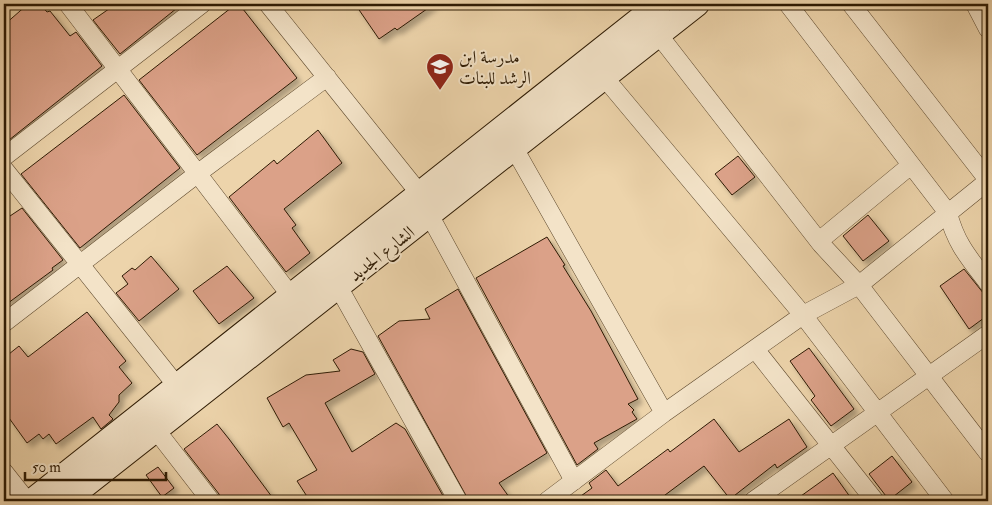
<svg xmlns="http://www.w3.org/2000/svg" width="992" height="505" font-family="'IM FELL Double Pica',Amiri,serif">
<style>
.building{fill:#dba188;stroke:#2d1a03;filter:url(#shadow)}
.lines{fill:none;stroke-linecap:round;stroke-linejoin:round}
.street-casing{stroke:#5d482d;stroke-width:19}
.secondary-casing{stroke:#2d1a03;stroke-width:26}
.street{stroke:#f3e3c8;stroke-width:18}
.secondary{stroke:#f3e3c8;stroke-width:24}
.labels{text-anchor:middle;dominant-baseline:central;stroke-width:4;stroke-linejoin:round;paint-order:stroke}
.poi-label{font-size:18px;fill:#2d1a03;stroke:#f3e3c8;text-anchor:start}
.street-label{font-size:18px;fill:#2d1a03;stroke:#f3e3c8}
</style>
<defs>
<filter id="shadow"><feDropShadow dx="4.5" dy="4.5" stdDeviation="2.5" flood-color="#0004"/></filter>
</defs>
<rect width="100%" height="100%" fill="#edd4ab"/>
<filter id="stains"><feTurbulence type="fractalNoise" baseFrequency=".004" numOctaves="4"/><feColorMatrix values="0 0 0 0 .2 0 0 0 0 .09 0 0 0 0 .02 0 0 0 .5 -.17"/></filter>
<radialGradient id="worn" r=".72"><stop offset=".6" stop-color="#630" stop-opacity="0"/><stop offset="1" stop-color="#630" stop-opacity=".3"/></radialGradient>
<path class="building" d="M28 4H40L47 12 50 11 70 36 76 32 102 66 4 144V25Z
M116 4H182L120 54 93 20Z
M236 4H239L297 78 197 155 139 80Z
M355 4H434L397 30 395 28 379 39Z
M124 95 180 168 80 248 21 174Z
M318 130 342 163 284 209 296 225 292 228 310 253 286 272 229 197 274 160 277 164Z
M738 156 755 177 732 195 715 174Z
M22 208 63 260 52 268 53 270 4 306V220Z
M868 215 889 241 863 261 843 236Z
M547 237 565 265 563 266 591 311 638 399 628 404 634 410 632 412 637 419 594 443 598 449 577 465 476 278Z
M151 256 179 289 139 321 116 293 128 284 122 276 132 268 135 270Z
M227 266 254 298 219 324 193 291Z
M964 269 988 299V315L969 329 940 286Z
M458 289 547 453 499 483 512 501H469L378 336 399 321 430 319 425 309Z
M87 312 126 361 119 367 132 383 119 395V402L109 415 113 419 101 429 93 417 56 444 49 434 43 439 39 434 27 443 4 411V358L19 346 28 357Z
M809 348 854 409 831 426 811 400 815 396 790 361Z
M351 349 363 352 375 374 325 403 352 452 396 423 405 429 446 501H310L297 481 317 470 289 423 283 427 267 398 306 375 340 371 333 360Z
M714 419 739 452 789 419 807 447 777 468 775 464 730 499 704 466 657 501H574L592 488 589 483 606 470 618 486 668 449 670 452Z
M217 424 229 439 275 501H221L219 494 184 449Z
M892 456 912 482 889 500 869 474Z
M158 467 174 488 162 497 146 475Z
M833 473 853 501H794Z"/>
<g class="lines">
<defs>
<path id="street" d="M68 4 291 296
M268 4 420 194
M788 4 948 213C956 244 969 258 988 283
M851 4 988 180
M975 4 988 29
M658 34 821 244 859 285 988 453
M604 77 803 315 945 501
M514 148 664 413
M4 157 202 4
M4 169 177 386
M430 216 574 481
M819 241 911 165
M339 288 458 501
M4 323 197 174 327 77
M755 349 875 501
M156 430 211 501
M4 472 27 501
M547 501 664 413 803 315 859 285 988 181
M753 501 988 334"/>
<path id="secondary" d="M32 501 659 4
M65 501 697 4"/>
</defs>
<use href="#street" class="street-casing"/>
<use href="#secondary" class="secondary-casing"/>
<use href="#street" class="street"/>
<use href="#secondary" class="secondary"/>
</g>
<defs>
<symbol id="school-pin" viewBox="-11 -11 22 30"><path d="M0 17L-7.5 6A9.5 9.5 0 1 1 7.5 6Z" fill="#8f2418" stroke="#f3e3c8"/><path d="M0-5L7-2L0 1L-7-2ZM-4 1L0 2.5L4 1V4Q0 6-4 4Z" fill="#fff"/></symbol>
</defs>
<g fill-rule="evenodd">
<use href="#school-pin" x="424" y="51" width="32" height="43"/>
</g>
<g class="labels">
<g class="poi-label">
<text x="459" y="57">مدرسة ابن<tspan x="459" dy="21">الرشد للبنات</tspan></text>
</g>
<g class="street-label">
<text transform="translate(382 254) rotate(-38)">الشارع الجديد</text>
</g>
</g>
<rect width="992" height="505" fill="none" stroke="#edd4ab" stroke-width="20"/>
<rect x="5" y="5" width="982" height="495" fill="none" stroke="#2d1a03" stroke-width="2.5"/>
<rect x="10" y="10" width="972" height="485" fill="none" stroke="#2d1a03"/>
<path d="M25 472v8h141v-8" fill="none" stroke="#2d1a03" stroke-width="2.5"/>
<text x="32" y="472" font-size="15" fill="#2d1a03" stroke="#f3e3c8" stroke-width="4" paint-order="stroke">50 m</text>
<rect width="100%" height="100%" filter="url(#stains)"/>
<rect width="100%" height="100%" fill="url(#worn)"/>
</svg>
